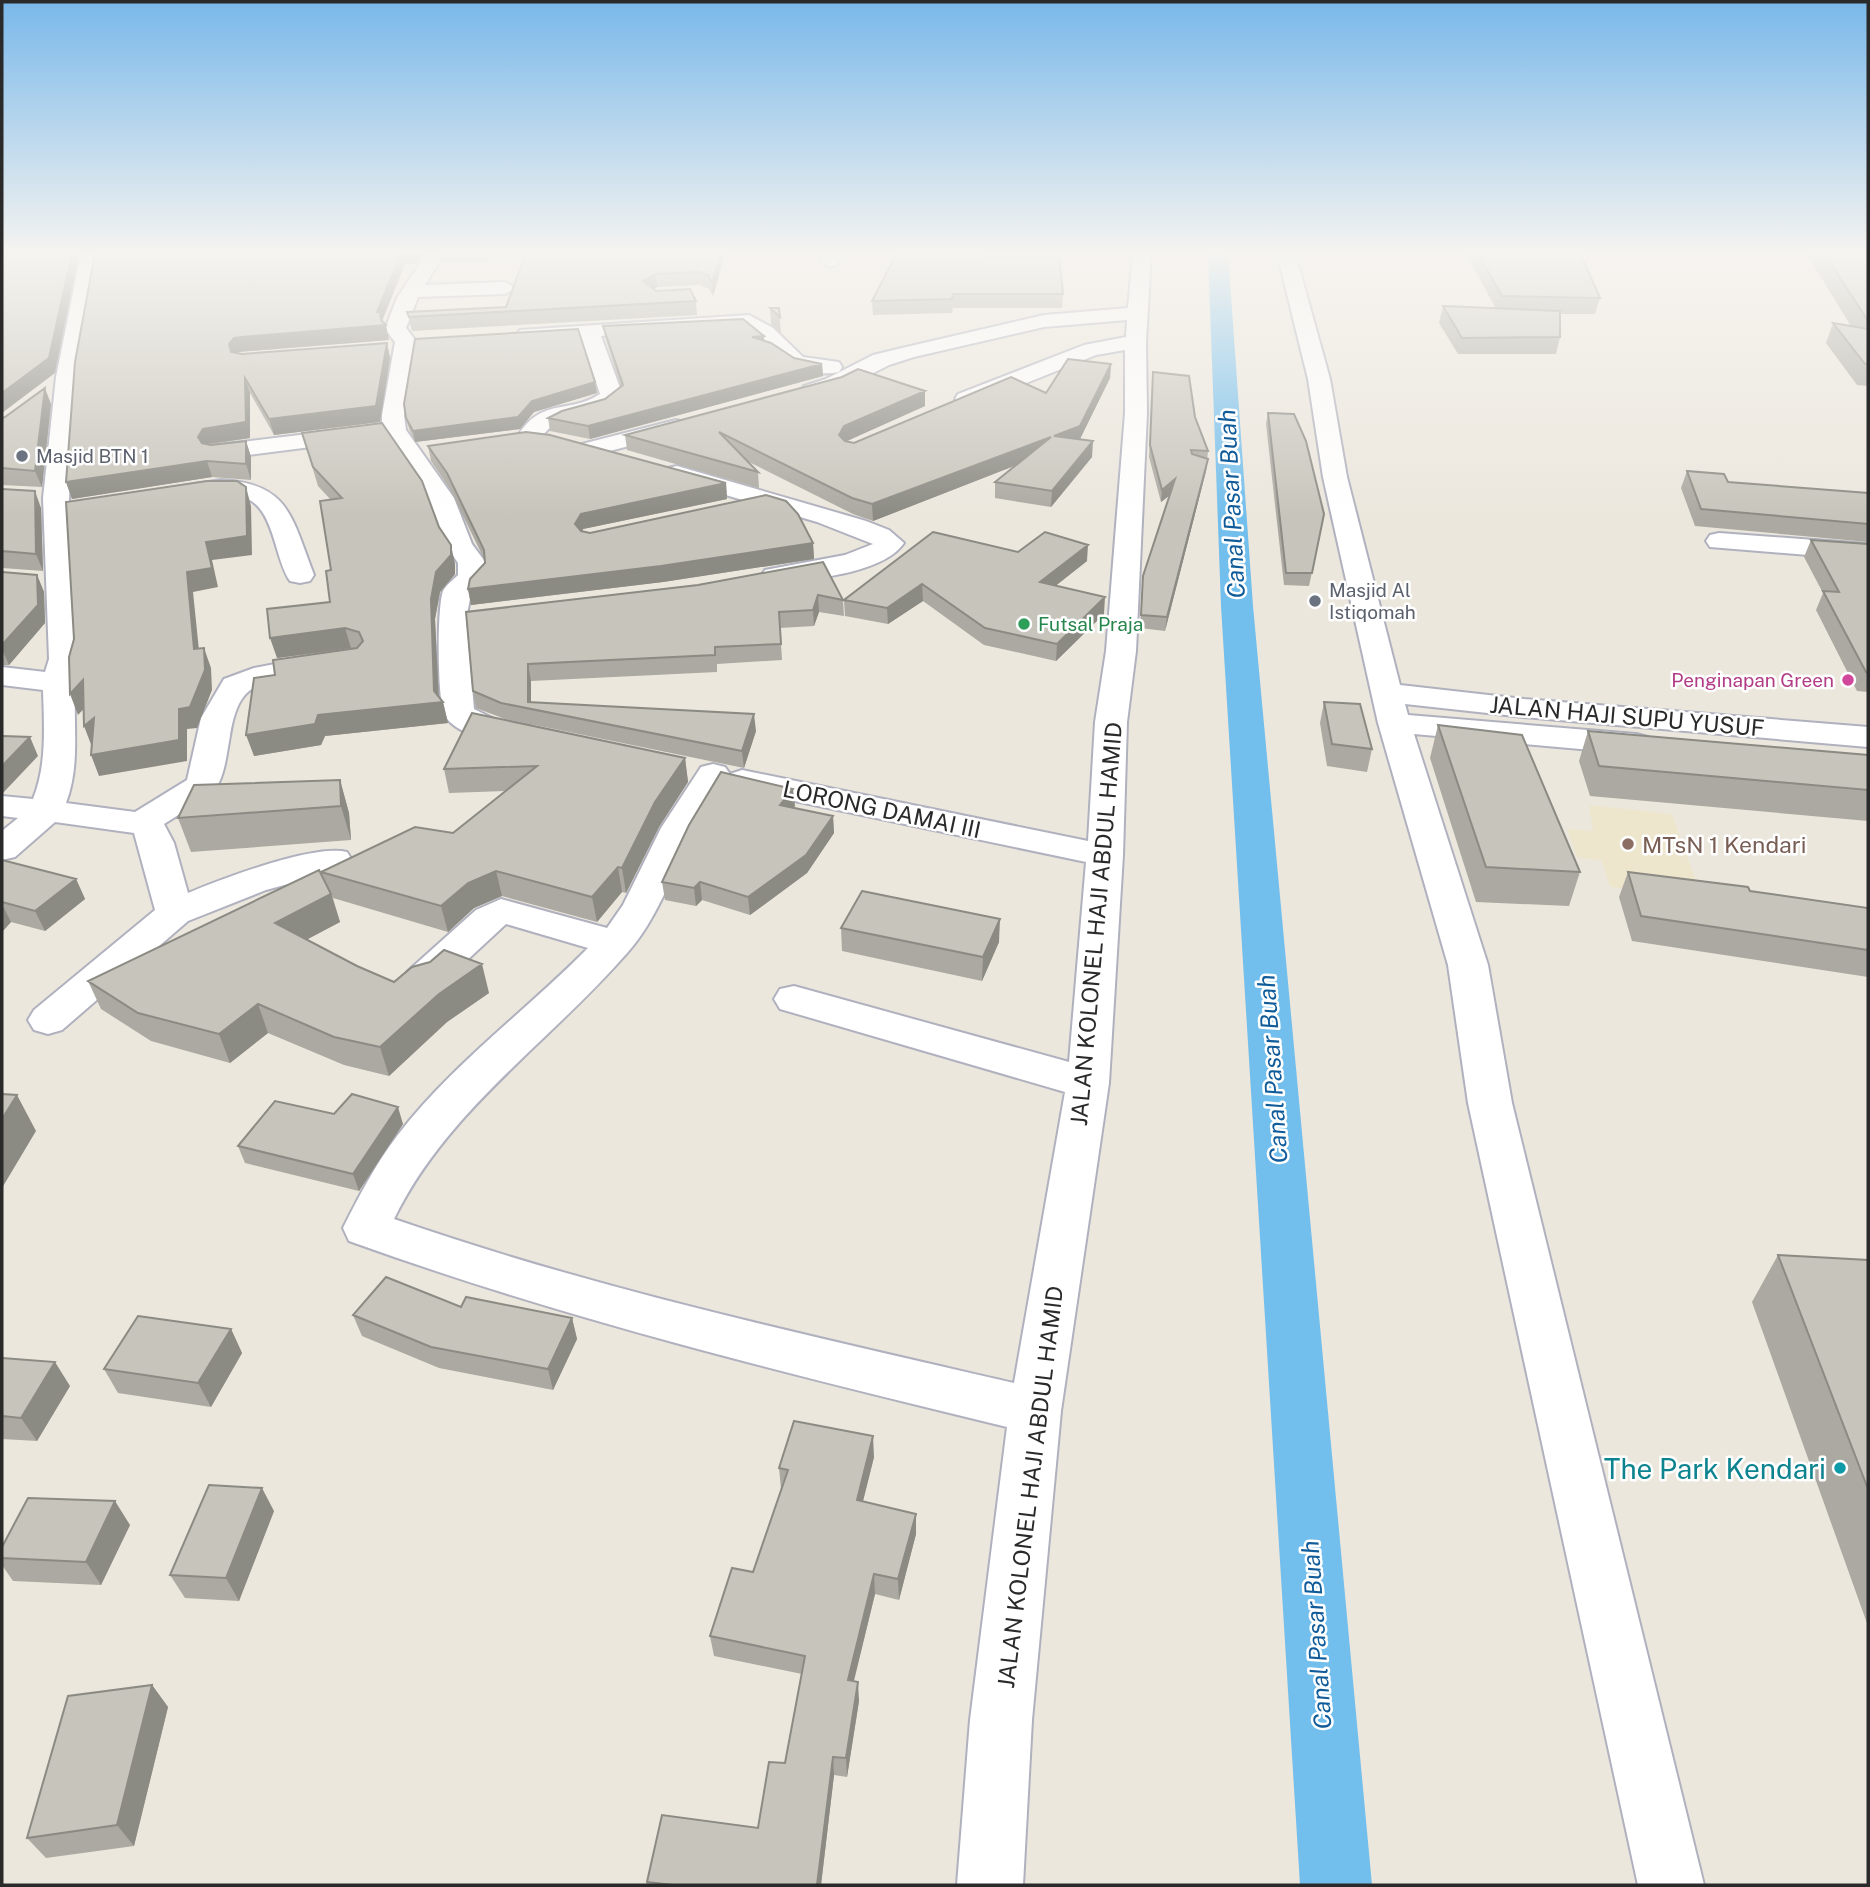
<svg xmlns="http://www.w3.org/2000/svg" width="1870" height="1887" font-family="'Public Sans',sans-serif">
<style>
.education{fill:#ede6cc}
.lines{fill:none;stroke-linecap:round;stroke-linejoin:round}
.canal{fill:#72beec;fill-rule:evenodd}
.minor-casing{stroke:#b0b1be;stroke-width:4}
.minor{fill:#fff;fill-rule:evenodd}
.wall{fill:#aba9a1}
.shaded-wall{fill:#8b8a83}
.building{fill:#c7c5bb;stroke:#8b8a83;stroke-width:2}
.worship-dot{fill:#6b7280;stroke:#fff;stroke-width:2.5}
.leisure-dot{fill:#2e9e5b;stroke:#fff;stroke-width:2.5}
.hotel-dot{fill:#d1479c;stroke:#fff;stroke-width:2.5}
.education-dot{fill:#8d6e63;stroke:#fff;stroke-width:2.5}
.culture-dot{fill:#0f9aa8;stroke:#fff;stroke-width:2.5}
.labels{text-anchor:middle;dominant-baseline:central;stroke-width:5;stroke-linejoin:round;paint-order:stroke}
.far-worship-label{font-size:19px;fill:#5b616d;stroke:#fff;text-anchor:start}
.far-leisure-label{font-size:19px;fill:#27864d;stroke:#fff;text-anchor:start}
.far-hotel-label{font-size:19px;fill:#b23c85;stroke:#fff;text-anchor:end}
.street-label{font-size:23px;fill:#2a2a2a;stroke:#fff}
.education-label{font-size:23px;fill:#785e54;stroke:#fff;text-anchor:start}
.water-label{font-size:24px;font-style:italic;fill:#105b99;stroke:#fff}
.near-culture-label{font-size:28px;fill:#0d838f;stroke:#fff;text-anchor:end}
</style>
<rect width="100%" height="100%" fill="#ece7dd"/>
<path class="education" d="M1589 805 1672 814 1702 898 1610 887 1602 861 1577 857 1567 829 1593 831Z"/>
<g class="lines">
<path class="canal" d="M1208 253H1228L1253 606 1372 1885H1300L1221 606Z"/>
<defs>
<path id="minor" d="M81 253H99L78 377 69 498 79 659C68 707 84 756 66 803L135 812 187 780 201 718 224 679 254 668 327 654 338 657 342 663 338 669C315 675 264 677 248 692 237 701 232 722 230 736 226 757 225 776 213 793L164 824 174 843 188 893C222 879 313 844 347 852L352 860 347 868 266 890 188 921 62 1030 48 1034 34 1030 28 1020 34 1010 155 910 134 833 55 822 15 857 2 860V831L18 818 2 816V796L33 799C47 765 44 726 43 690L2 685V667L45 672 49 659 43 498 56 377Z
M427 253H445L425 285 505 282 515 288 505 294 418 297 406 328 416 341 404 415 406 430 454 498 472 544 486 563V577L471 594 466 619 474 709 494 719 530 726 535 733 530 740C507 746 459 738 445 716 437 703 437 606 443 591 446 585 453 580 458 575V563L446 545 428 498 382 430V415L395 342 385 329 397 298Z
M827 253H846L836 265 829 267 820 261Z
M1133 253H1151L1146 342 1147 413 1136 651 1127 722 1123 855 1109 1083 1061 1411 1032 1720 1023 1885H957L970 1720 1007 1427C785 1373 565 1319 349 1241L343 1228C359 1196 375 1165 397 1136 451 1065 526 1011 588 948L506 924 436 989 422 993 408 989 402 980 408 971 476 910 501 899 607 928 623 905 661 828 701 767 713 764 725 767 730 774 742 770 1088 841 1095 722 1106 651 1125 413V350L1096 355 974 404H958L955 399 958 394 1084 345 1126 337 1127 320 1044 327 914 357 889 365 842 389 812 398 804 396 801 391 804 386 826 379 873 355 902 348 1044 315 1128 308ZM726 781 730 787 742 790 1086 862 1069 1062 794 986 780 989 774 999 780 1009 1065 1092 1014 1383C805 1335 596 1289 394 1219 447 1110 550 1042 628 952 657 919 670 878 690 840 700 820 714 800 726 781Z
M1277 253H1295L1330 379 1347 477 1400 685 1524 699 1868 727V747L1524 717 1405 704 1408 715 1636 734 1648 737 1652 744 1648 751 1636 754 1414 734 1488 965 1512 1103 1704 1885H1638L1468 1103 1448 965 1378 723 1323 477 1308 379Z
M749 315 773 328 803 357 839 362 842 367 839 372C827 375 799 373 788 366 772 356 761 338 745 327L601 336 623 396C610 416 582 413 562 420 542 427 543 448 521 442L517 437C542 396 568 415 600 394L581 337 527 340 520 338 517 334 520 330Z
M676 420 684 422 688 427 684 432 586 457 578 455 574 450 578 445Z
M358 428 366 430 370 435 366 440 217 459 208 457 205 452 208 447 217 445Z
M677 466 866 521 889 530 904 543C883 574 810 579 775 584L765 582 761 576 765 570 845 555 873 544 817 522 668 478 665 473 668 468Z
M221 480C290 483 292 519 314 575L310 581 300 583 290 581C273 557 275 501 238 496 220 494 202 501 184 496L180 491 184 486Z
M1719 533 1868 544V560L1710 547 1706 541 1710 535Z"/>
</defs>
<use href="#minor" class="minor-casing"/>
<use href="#minor" class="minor"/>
</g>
<path class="wall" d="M95 253H425L417 263 405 264 382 321 389 340 238 352 242 354 387 343 390 358 380 422 274 435 250 393V438L207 445H211L246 441 251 457V480L212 477 72 499 66 482Z
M441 253H750L725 254 713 296 709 289 700 285 657 287 654 289 696 301 697 315 412 331 407 312 506 307 523 259 443 262Z
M1466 253H1580L1600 298 1595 314H1560V337L1556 354H1458L1439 323 1443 306 1496 309Z
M1806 253H1868V386L1857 385 1826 343 1833 323 1851 326Z
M983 258 1063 294 1062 308H953L952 313 873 315 872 301Z
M770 308H779L781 334 771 324Z
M603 326 764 341 794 358 822 364 823 376 590 439 550 431 548 418 605 399 621 387 605 337Z
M1111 364 1110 378 1080 439 1092 457 1051 507 995 498V482L1014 466 873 521 853 514 747 461 758 472 759 488 627 450 625 435 925 406 846 441 854 443 1046 393Z
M1153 372 1195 417 1208 451 1206 471 1165 631 1140 628 1143 576 1170 495 1161 502 1149 457Z
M595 382 597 393 534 412 520 429 415 442 409 429 406 418Z
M51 404 42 487 2 485V418Z
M1268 413 1322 526 1309 586 1284 585 1266 424Z
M302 433 439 527 455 564V574L440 592 435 619 439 697 443 702 448 723 325 736 321 745 254 756 275 675 352 649 277 658 330 602V499L318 486Z
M428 446 726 483 727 499 583 529V531L590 533 813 543 814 559 663 582 471 605 468 589 485 563V561L450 489 431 461Z
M1687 471 1728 482 1868 493V542L1695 526 1681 488Z
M2 489 41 508 43 571 2 568Z
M1811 540 1868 544V692L1857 691 1816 610 1823 593 1804 557Z
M1018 552 1087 561 1055 586 1104 614 1056 661 984 645 923 601 888 624 845 616 844 600Z
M823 562 843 600 844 616 819 612 814 626 780 628 782 660 717 664V672L531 681V702L756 731 744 768 505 719 476 708 473 691 466 612 698 585Z
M2 572 37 575 44 592 45 623 9 665H2Z
M1324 702 1372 749 1367 772 1327 766 1320 723Z
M1438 725 1580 872 1569 906 1476 902 1430 758Z
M1588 731 1868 755V821L1590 796 1579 761Z
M685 758 688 782 659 827 626 893 622 892 597 922 502 896 474 908 448 932 333 898 340 922 306 940 357 966 394 982 489 993 447 1022 389 1076 344 1065 268 1033 230 1063 151 1041 101 1009 88 981 321 872 453 833 505 791 449 793 444 769Z
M340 780 349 813 351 840 191 852 178 818Z
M795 806 794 808 833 816 834 833 807 873 750 915 702 900 696 906 665 900 662 882Z
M2 860 76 879 85 899 45 931 11 922 2 932Z
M1628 872 1750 891 1868 908V977L1632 941 1619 897Z
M841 928 999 942 982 981 842 951Z
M334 1114 403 1124 359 1191 245 1163 238 1146Z
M1778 1255 1868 1260V1626L1752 1302Z
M461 1307 572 1318 577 1339 553 1390 439 1368 362 1336 353 1315Z
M231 1329 242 1353 211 1407 118 1393 104 1369Z
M2 1358 70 1386 37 1441 2 1439Z
M874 1457 863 1501 916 1534 899 1600 875 1594 854 1681 859 1701 847 1777 834 1775 821 1885H647V1882L758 1828 785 1763 802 1674 714 1656 710 1636 753 1572 781 1489 779 1468Z
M274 1511 239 1601 185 1598 170 1575Z
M130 1525 101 1585 13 1581 2 1565V1547Z
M152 1685 168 1707 134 1846 46 1858 27 1838Z"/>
<path class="shaded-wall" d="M72 253H79L55 373 2 413V393Z
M401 253H425L417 263 405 264 382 321 386 325 389 340 238 352 233 359 229 344 234 338 377 312Z
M721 253H725V254L713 296 712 283Z
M655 274 657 287 645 295 643 281Z
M764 336 765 348 752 337Z
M387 343 390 358 380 422 274 435 269 419Z
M822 364 823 376 590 439 588 426Z
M1111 364 1110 378 1079 441 1054 436Z
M245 378 250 393V438L207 444 203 453 198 437 203 429Z
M595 382 597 393 534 412 520 429 415 442 413 431 532 401Z
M45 388 51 404 42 487 35 471Z
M925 391V406L845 442 839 435 844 426Z
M1051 437 1050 452 873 521 872 504Z
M246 441 251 457V480L246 464Z
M1093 441 1092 457 1051 507 1052 491Z
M1208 459 1206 471 1165 631 1167 617Z
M207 461 212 477 72 499 66 482Z
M1175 479 1174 492 1161 502 1162 490Z
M726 483 727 499 583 529 578 539 575 524 581 514Z
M246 487 251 506 252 555 212 560 218 587 193 592 201 670 194 649 187 572 206 542Z
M35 491 41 508 43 571 36 554Z
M813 543 814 559 663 582 471 605 468 589Z
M451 545 455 564V574L440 592 435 619 439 703 443 702 448 723 325 736 321 745 254 756 246 735 318 715 434 691 431 599 436 572Z
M1088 545 1087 561 1039 599 1040 582Z
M37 575 44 592 45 623 9 665 2 649V645Z
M922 584 923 601 888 624 887 608Z
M818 595 819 612 814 626 813 610Z
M1105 597 1104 614 1056 661 1057 644Z
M345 628 351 648 277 658 270 638Z
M204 648 211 668 212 690 197 728 187 729V761L99 776 91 755Z
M528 664 531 681V709L528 702Z
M83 680 92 700 78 715 70 694Z
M754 714 756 731 744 768 742 751Z
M94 718 92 747 84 726Z
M30 737 38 756 2 794V766Z
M685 758 688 782 659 827 626 893 622 868 655 802Z
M340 780 349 813 351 840 341 806Z
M793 789 795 806 782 822 780 805Z
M833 816 834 833 807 873 750 915 748 897Z
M618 867 622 892 597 922 592 897Z
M496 871 502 896 474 908 448 932 441 906 468 883Z
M76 879 85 899 45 931 35 911Z
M700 882 702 900 696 906 694 888Z
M331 894 340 922 285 951 275 923Z
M2 904 11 922 2 932Z
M1000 919 999 942 982 981 983 957Z
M482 964 489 993 447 1022 389 1076 380 1047 439 994Z
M258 1004 268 1033 230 1063 219 1034Z
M17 1095 36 1131 2 1188V1119Z
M398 1107 403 1124 359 1191 353 1174Z
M572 1318 577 1339 553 1390 548 1369Z
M231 1329 242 1353 211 1407 198 1383Z
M55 1362 70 1386 37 1441 21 1418Z
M873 1436 874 1457 858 1521 857 1500Z
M262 1488 274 1511 239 1601 226 1578Z
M115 1501 130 1525 101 1585 86 1562Z
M916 1514V1534L899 1600 898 1579Z
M874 1574 875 1594 849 1700 848 1680Z
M858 1682 859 1701 847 1777 846 1758Z
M152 1685 168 1707 134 1846 117 1825Z
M833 1757 834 1775 821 1885H817Z"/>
<path class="building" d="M2 253H72L49 358 2 393Z
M95 253H401L377 312H380L381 320 386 325 242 337 234 338 229 344 231 352 242 354 387 343 376 406 269 419 245 378 246 422 203 429 198 437 202 443 211 445 246 441V464L207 461 66 482 75 362Z
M526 253H721L712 283 708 275 699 272 655 274 643 281 656 291 690 289 696 301 409 317 407 312 506 307Z
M897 253H982L983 258 1059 257 1063 294H953L952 299 872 301Z
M1478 253H1580L1600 298 1502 296Z
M1824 253H1868V321Z
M1443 306 1560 311V337L1462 338Z
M770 308H779L780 317Z
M743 319 764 336 752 337 771 343 794 358 822 364 588 426 548 418 562 411 605 399 623 385 603 326Z
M1833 323 1868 329V364H1865Z
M578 329 595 382 532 401 518 417 413 431 406 418 404 404 415 339Z
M1068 359 1111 364 1080 426 1054 436 1093 441 1052 491 995 482 1051 437 872 504 852 498 719 432 758 472 625 435 842 377 858 369 925 391 844 426 839 435 845 441 854 443 1011 377 1046 393Z
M1153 372 1189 376 1195 417 1208 451 1191 450 1192 454 1208 459 1167 617 1141 615 1143 576 1175 479 1162 490 1150 445Z
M45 388 35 471 2 468V418L5 417Z
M1268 413 1294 414 1306 441 1324 514 1312 573H1286Z
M382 423 422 481 439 527 451 545V555L436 572 431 599 434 691 443 702 318 715 315 724 246 735 254 678 275 675 273 660 357 648 363 641 359 632 345 628 270 638 267 609 330 602 326 571 331 570 320 501 342 498 313 467 302 433Z
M526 432 550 435 726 483 581 514 575 524 581 531 590 533 766 495 786 501 798 514 813 543 661 566 468 589 470 579 485 563 484 550 447 473 428 446Z
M1687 471 1724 474 1728 482 1868 493V524L1701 509Z
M207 481H237L246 487 247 536 206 542 212 568 187 572 194 649 204 648 205 670 190 707 179 709V740L91 755 94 718 84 726 83 680 70 694 69 657 74 639 66 502Z
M2 489 35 491 36 554 2 551Z
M933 532 1018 552 1045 532 1088 545 1040 582 1105 597 1057 644 985 628 922 584 887 608 844 600Z
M1811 540 1868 544V672H1866L1823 591 1839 592Z
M823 562 843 600 818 595 813 610 779 612 781 644 715 647V655L528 664V702L754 714 742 751 501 703 473 691 466 612 698 585Z
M2 572 37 575 38 605 2 645Z
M1324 702 1360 704 1372 749 1332 744Z
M472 713 685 758 655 802 622 868 618 867 592 897 496 871 468 883 441 906 321 872 415 827 453 833 537 766 444 769Z
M1438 725 1522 735 1580 872 1486 867Z
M1588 731 1868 755V790L1599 766Z
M2 736 30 737 2 766Z
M721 772 793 789 780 805 833 816 806 855 748 897 700 882 694 888 662 882 689 825Z
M340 780 341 806 178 818 194 785Z
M2 860 76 879 35 911 2 902Z
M319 870 331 894 275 923 357 966 394 982 412 967 430 962 444 950 482 964 439 994 380 1047 334 1037 258 1004 219 1034 138 1013 88 981Z
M1628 872 1748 887 1750 891 1868 908V950L1641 916Z
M862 891 1000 919 983 957 841 928Z
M2 1094 17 1095 2 1119Z
M352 1094 398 1107 353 1174 238 1146 275 1101 334 1114Z
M1778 1255 1868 1260V1489Z
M386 1277 461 1307 466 1297 572 1318 548 1369 431 1347 353 1315Z
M138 1316 231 1329 198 1383 104 1369Z
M2 1358 55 1362 21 1418 2 1416Z
M794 1421 873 1436 857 1500 916 1514 898 1579 874 1574 848 1680 858 1682 846 1758 833 1757 817 1885H673L647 1882 662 1815 758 1828 769 1762 785 1763 805 1656 710 1636 732 1568 753 1572 788 1470 779 1468Z
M209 1485 262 1488 226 1578 170 1575Z
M28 1498 115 1501 86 1562 2 1558V1547Z
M152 1685 117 1825 27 1838 68 1696Z"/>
<linearGradient id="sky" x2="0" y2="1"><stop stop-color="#79b8ea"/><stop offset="0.49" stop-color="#f6f4f0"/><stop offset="1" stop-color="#f6f4f0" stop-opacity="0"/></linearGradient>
<rect width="1870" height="517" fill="url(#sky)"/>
<g class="worship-dot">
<circle cx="22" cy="456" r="7"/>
<circle cx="1315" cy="601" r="7"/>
</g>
<circle class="leisure-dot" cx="1024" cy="624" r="7"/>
<circle class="hotel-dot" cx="1848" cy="680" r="7"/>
<circle class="education-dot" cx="1628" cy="844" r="7"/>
<circle class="culture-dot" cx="1840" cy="1468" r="7"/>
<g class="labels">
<g class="far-worship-label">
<text x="36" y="456">Masjid BTN 1</text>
<text x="1329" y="590">Masjid Al<tspan x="1329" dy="22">Istiqomah</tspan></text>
</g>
<g class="far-leisure-label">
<text x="1038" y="624">Futsal Praja</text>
</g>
<g class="far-hotel-label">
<text x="1834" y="680">Penginapan Green</text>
</g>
<g class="street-label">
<text transform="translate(1627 716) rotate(5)">JALAN HAJI SUPU YUSUF</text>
<text transform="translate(882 809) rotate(12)">LORONG DAMAI III</text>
<text transform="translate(1096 924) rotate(-85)">JALAN KOLONEL HAJI ABDUL HAMID</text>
<text transform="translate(1030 1487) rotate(-83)">JALAN KOLONEL HAJI ABDUL HAMID</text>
</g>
<g class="education-label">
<text x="1642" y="844">MTsN 1 Kendari</text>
</g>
<g class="water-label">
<text transform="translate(1231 504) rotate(-93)">Canal Pasar Buah</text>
<text transform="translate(1272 1069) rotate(-94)">Canal Pasar Buah</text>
<text transform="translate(1316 1635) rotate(-94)">Canal Pasar Buah</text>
</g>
<g class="near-culture-label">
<text x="1826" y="1468">The Park Kendari</text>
</g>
</g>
<rect width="1870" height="1887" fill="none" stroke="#2a2a2a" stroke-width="7"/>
</svg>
